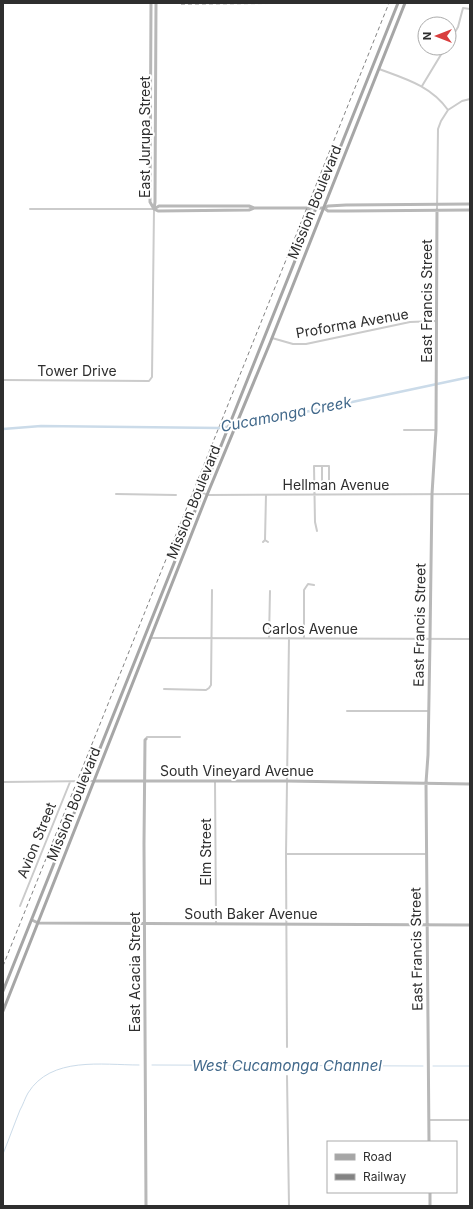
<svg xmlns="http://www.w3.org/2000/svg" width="473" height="1209" font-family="Inter,sans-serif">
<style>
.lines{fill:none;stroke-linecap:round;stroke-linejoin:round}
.stream{stroke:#cbdbe9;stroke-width:1}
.canal{stroke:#cbdbe9;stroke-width:2.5}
.street{stroke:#cbcbcb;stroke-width:2}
.secondary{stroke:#b8b8b8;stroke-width:3}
.primary{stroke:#a6a6a6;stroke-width:3}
.rail{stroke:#838383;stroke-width:1;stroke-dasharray:4 3;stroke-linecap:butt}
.labels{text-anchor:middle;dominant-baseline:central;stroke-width:4;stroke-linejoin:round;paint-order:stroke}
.street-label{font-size:14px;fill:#2e2e2e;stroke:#fff}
.water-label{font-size:15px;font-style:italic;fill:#42698b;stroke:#fff}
</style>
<rect width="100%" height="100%" fill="#fff"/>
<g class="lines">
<path class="stream" d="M152 1065 423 1066
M433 1066H470
M3 1154C9 1139 14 1125 20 1110 23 1105 25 1098 28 1093 51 1056 102 1065 139 1065"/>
<path class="canal" d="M3 429 41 426 220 428 272 419 470 377"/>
<path class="street" d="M449 42 458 27 463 8 470 9
M379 69C406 79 431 86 448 110L462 101 470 99
M422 86 445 48
M437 210 438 129 441 121 448 110
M272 338 293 344H306L410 322 436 321
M3 380 149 381 152 377 154 209H30
M404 430H436
M202 492 207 495 470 494
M116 494 176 495
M317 531 315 522 314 466H329V486H322V466
M265 540 266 495
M263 542 265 540 268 542
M151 638 470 639
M269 638 270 591
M304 638V590L308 584 314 585
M164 689 206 690 209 688 211 685 212 590
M347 711H429
M146 739 147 737H180
M215 781 216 923
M3 782 94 781
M286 854H426
M20 906 70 782
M287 1047 286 854 289 638
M287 1076 289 1206
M429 1120H470"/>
<path class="secondary" d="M151 3 150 202 154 209
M307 208 311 213V218
M324 208 328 206 346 205 470 204
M154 209 158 211 249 210 254 208H324L328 211H346L470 210
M154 209 155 202 156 3
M154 209 159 206H249L254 208
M146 739 145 740 144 844 146 1206
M94 781H286L470 784
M32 920 38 923 470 925
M429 1142 426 783 428 755 430 639 432 494 436 430 437 210
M430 1192V1206"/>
<path class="primary" d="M77 782 81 786 82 790
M3 991 398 3
M3 1011 207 495 270 343 405 3"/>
<path class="rail" d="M181 4 357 3
M3 966 389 3"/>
</g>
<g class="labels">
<g class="street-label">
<text transform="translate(144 137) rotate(-90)">East Jurupa Street</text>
<text transform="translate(314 202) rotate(-68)">Mission Boulevard</text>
<text transform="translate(426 301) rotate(-90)">East Francis Street</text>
<text transform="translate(352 323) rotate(-10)">Proforma Avenue</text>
<text x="77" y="370">Tower Drive</text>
<text x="336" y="484">Hellman Avenue</text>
<text transform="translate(193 502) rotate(-68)">Mission Boulevard</text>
<text transform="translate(419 625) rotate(-89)">East Francis Street</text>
<text x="310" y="628">Carlos Avenue</text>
<text x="237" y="770">South Vineyard Avenue</text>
<text transform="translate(73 804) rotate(-68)">Mission Boulevard</text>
<text transform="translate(36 840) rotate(-68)">Avion Street</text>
<text transform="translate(205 852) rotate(-90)">Elm Street</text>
<text x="251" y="913">South Baker Avenue</text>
<text transform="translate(416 949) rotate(-91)">East Francis Street</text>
<text transform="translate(134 972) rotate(-90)">East Acacia Street</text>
</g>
<g class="water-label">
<text transform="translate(286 414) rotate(-11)">Cucamonga Creek</text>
<text x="287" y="1065">West Cucamonga Channel</text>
</g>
</g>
<rect width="473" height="1209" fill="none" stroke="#2e2e2e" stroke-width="8"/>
<rect x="327" y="1141" width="130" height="52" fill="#ffffff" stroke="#ababab"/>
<rect x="335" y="1154" width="20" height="6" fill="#a6a6a6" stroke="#ababab"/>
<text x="363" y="1161" font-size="12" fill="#2e2e2e">Road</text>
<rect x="335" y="1174" width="20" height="6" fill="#838383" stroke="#ababab"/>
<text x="363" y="1181" font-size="12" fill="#2e2e2e">Railway</text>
<g transform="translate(437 36) rotate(270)"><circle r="19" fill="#ffffff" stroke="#ababab"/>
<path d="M0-3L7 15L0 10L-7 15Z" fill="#d93d3d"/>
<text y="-6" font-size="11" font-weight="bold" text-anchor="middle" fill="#2e2e2e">N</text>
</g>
</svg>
